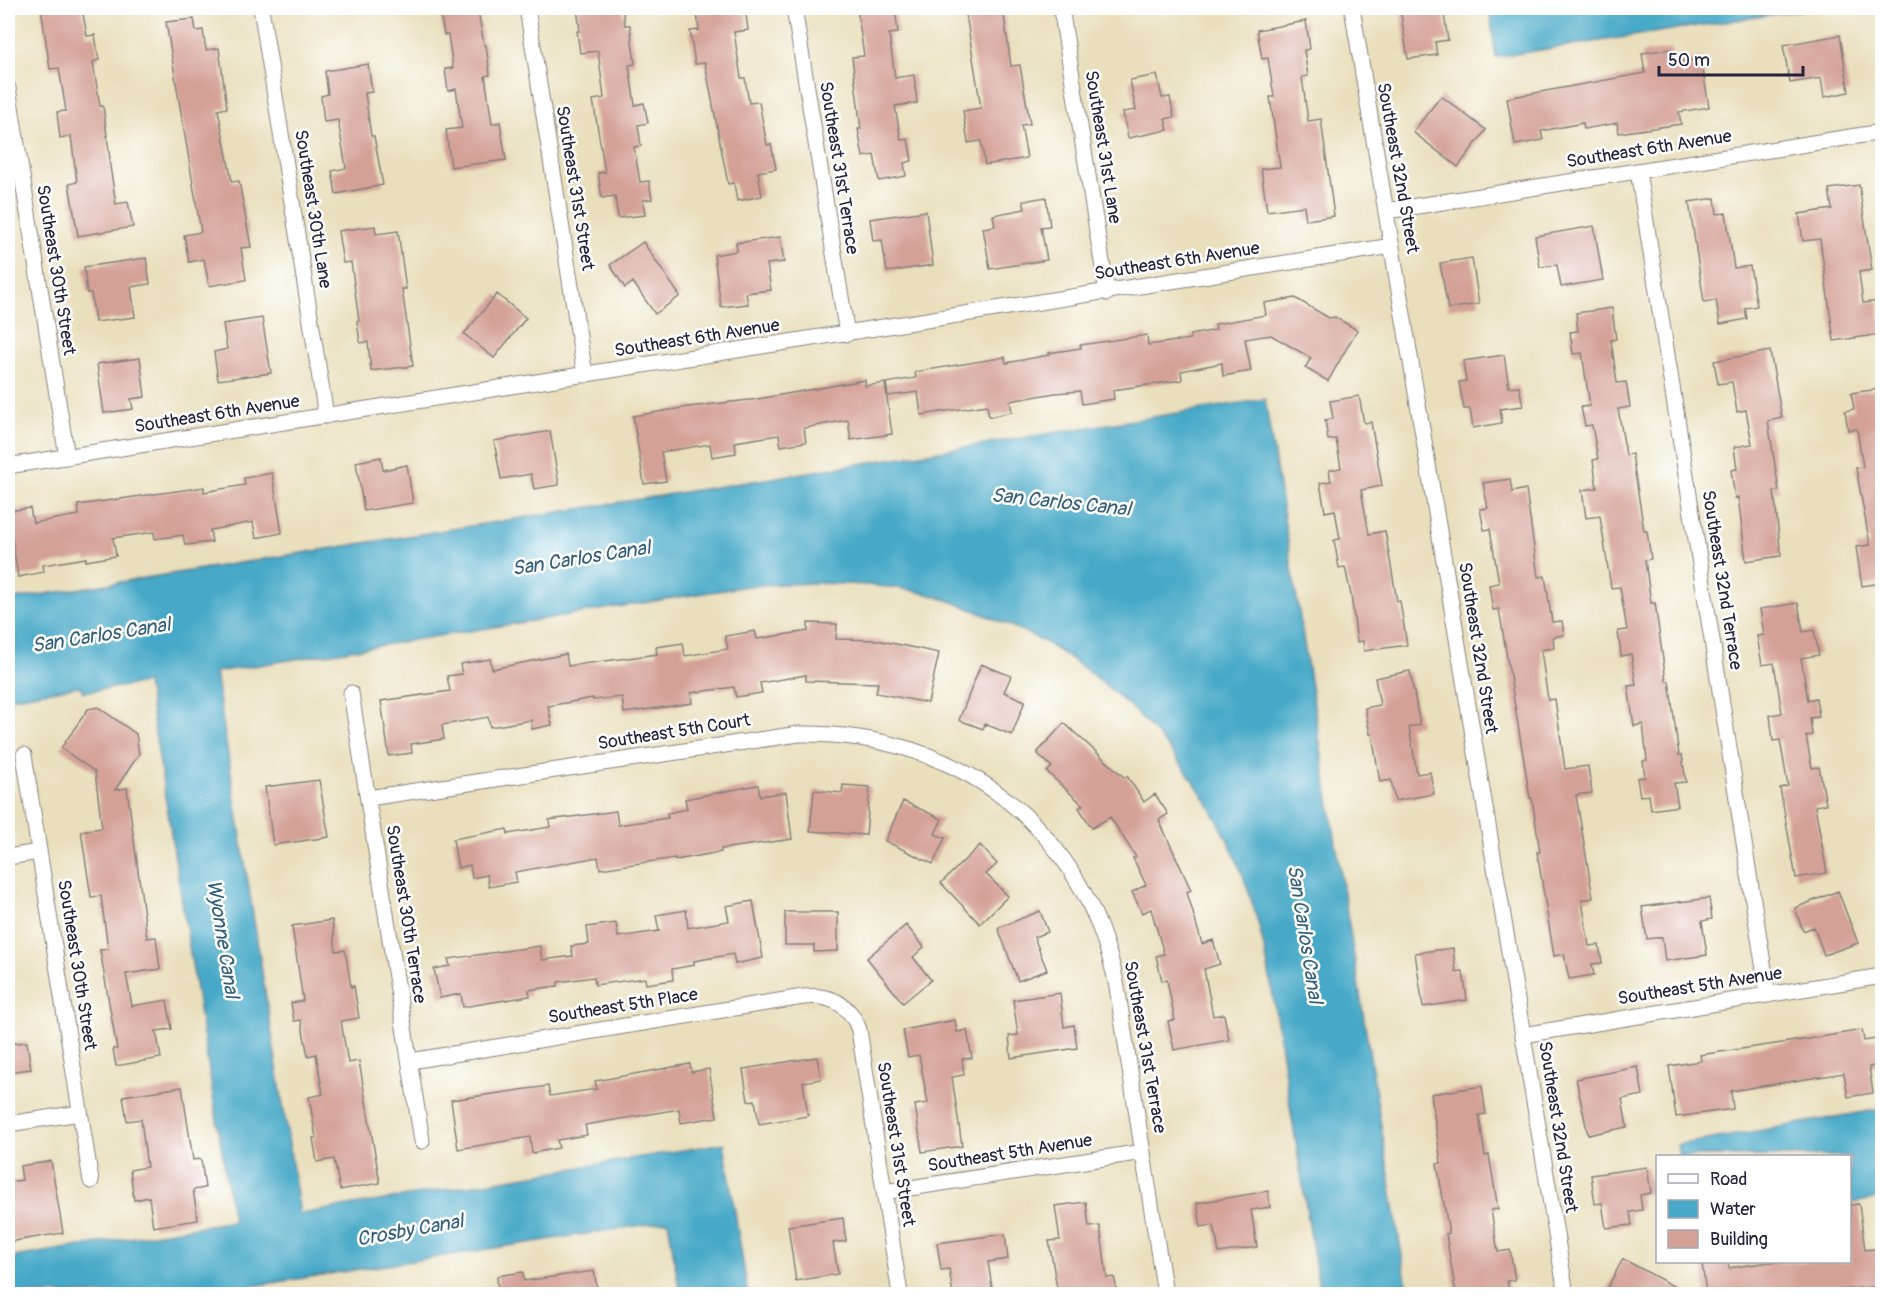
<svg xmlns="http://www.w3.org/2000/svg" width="1890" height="1302" font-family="Pangolin,sans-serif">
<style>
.water{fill:#47a9c7;stroke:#346681;stroke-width:1.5}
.building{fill:#d4a197}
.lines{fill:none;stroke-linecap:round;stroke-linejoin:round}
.street-casing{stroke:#86807c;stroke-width:17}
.street{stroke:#fff;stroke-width:15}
.labels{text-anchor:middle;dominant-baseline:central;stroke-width:5;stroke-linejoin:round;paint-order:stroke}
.street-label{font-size:18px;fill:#22223b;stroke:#fff}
.water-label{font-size:20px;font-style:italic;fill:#335f7a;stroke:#fff}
</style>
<rect width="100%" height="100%" fill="#fff"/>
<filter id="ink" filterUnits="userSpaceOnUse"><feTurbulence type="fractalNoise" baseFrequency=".0167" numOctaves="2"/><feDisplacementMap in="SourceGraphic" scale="12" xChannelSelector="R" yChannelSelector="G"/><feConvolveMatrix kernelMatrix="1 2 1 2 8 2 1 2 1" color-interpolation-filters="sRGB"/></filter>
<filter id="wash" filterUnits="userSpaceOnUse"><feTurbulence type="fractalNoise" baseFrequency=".008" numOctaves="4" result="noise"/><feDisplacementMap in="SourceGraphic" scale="24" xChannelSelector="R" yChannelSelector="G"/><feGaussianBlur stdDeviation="1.35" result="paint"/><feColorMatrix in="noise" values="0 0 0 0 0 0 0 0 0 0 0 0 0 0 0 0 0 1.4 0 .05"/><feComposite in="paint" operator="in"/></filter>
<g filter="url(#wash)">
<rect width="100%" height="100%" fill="#e9dfbc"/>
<path class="water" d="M1489 8H1815L1496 57Z
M1265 399 1408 1294H1320C1308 1217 1295 1139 1283 1061 1274 1005 1268 949 1250 896 1217 793 1143 702 1051 646 1032 634 1010 626 990 617 964 606 937 595 910 590 855 581 802 582 748 586L215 672 300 1214 724 1143 748 1294H680L668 1221 201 1294H8V1258L233 1221 147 683 83 692 80 686 8 698V600Z
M1882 1109V1198L1850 1203V1156H1679L1677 1145Z"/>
<g id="blocks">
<path class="building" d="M41 8H82L87 36 95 35 99 60 93 62 100 106H103L110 159 109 160 116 204 128 202 133 227 78 236 69 184 77 182 71 136 60 138 57 112 66 111 59 68 50 69Z
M439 8H469L470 12 478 10 484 45H486L490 75 485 76 492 124 500 122 506 160 451 167 446 130 462 128 456 89 448 91 445 69 453 68 448 35H444Z
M577 8H622L625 25H630L635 64 629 65 635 105 644 103 648 123 638 125 641 146 634 147 640 182 649 181 652 199 643 200 645 215 618 218 615 196 602 198 598 173 605 172 593 100 604 98 598 51 580 53 577 31H580Z
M735 8H745L748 30 734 32 741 78H745L749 103 759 102 767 145 771 144 776 169 758 172 762 196 737 201 734 183 728 184 705 63 695 64 690 31 699 30 697 13Z
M857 8H895L898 33 889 34 895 78 914 75 917 103 895 106 901 140 908 139 912 161 904 163 906 176 879 181 874 155 863 157 858 129H861L852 57 864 56Z
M965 8H1003L1011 66 1020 65 1030 124 1021 125 1027 158 985 165 981 141 968 143 963 111 981 108Z
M1400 8H1443L1448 40 1435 42 1437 55 1408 59Z
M194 19 196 31 203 30 206 50 219 48 227 108 218 110 232 182 239 181 251 247 241 248 246 280 209 286 204 259 189 262 184 235 201 232 166 22Z
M1306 21 1310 49 1304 50 1308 76 1302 77 1308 121 1321 119 1334 216 1306 220 1304 206 1267 211 1261 169 1280 167 1270 97H1274L1268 58 1262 59 1257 30Z
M1840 35 1849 92 1824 97 1821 78 1790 83 1783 45Z
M1671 49 1674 63 1701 58 1709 107 1679 112 1681 124 1619 133 1617 123 1584 129 1583 123 1541 131 1543 140 1515 145 1507 98 1645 73 1642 53Z
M368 64 372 92 365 93 371 136H374L383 185 336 194 332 171 346 168 338 120 324 122 321 96 328 94 325 71Z
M1157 75 1162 98 1170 97 1174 117 1165 119 1168 130 1128 138 1123 112 1136 110 1130 80Z
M1441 96 1486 130 1458 167 1413 132Z
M1859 185 1872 270 1859 272 1863 303 1878 301 1882 334 1834 341 1820 239 1803 241 1799 214 1832 209 1829 189Z
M1046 197 1050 226 1041 227 1047 260 990 269 983 228 995 226 993 215 1025 209 1023 201Z
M1715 198 1717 214 1726 213 1734 268 1750 266 1757 306 1745 308 1747 319 1720 324 1716 300 1704 302 1689 202Z
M926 211 933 265 887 272 882 240 873 241 870 219Z
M375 226 376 234 398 231 406 289H402L413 366 371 371 368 342 360 343 357 321H359L351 262 343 263 338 231Z
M1594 226 1603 280 1561 287 1557 265 1540 267 1535 236Z
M780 237 784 262 767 264 771 290 746 293 748 304 721 307 714 255 737 251 736 243Z
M643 242 680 296 655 314 633 282 625 288 610 265Z
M146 258 150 284 131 287 135 317 95 322 91 293H87L84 267Z
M1472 258 1479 304 1448 309 1440 263Z
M497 294 526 318 494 358 464 334Z
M1295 298 1329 318 1335 317 1357 330 1328 381 1305 368 1311 358 1271 335 1245 339 1251 371 1223 376 1222 363 1181 371 1182 380 1113 390 1114 399 1082 404 1080 391 1055 393 1010 401 1012 412 989 417 987 405 921 415 918 392 888 396 886 383 916 378 915 372 1005 357 1006 363 1049 355V353L1081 348 1080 345 1147 335 1148 345 1190 339V335L1216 330 1215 324 1266 315 1264 303Z
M1612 308 1616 339 1611 340 1617 383 1626 382 1630 407 1618 409 1626 455 1632 454 1644 531H1647L1651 559 1645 560 1651 603H1655L1666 681H1669L1679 755H1682L1686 782 1674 783 1678 806 1651 810 1649 795 1640 796 1637 778 1645 777 1643 761 1647 760 1643 724 1634 726 1628 686 1636 685 1631 654 1621 656 1618 631 1627 630 1620 587 1611 588 1600 516 1586 518 1582 490 1597 488 1593 460 1598 459 1592 425 1585 426 1581 407 1590 406 1582 353 1573 354 1570 332 1578 331 1576 313Z
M262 318 271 373 218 380 214 352 227 349 223 324Z
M1770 351 1782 418 1768 421 1779 491H1774L1781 556 1746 561 1738 497 1735 498 1731 470 1737 469 1734 447 1752 444 1746 410 1737 412 1732 382 1718 384 1714 361Z
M1504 355 1509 387 1519 386 1523 406 1500 409 1502 423 1473 428 1470 409H1464L1459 382 1466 381 1463 361Z
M140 358 145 397 131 399 133 409 104 413 97 364Z
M865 380V386L885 383 892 434 851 440 848 420 804 428 806 442 781 446 779 435 735 442 736 453 712 457 710 444 661 452 666 481 644 484 633 416 688 407 758 399Z
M1880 389 1882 408V583L1862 586 1856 547 1870 545 1856 468 1863 467 1857 429 1848 430 1845 411 1854 409 1851 393Z
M1359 396 1364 423 1371 422 1382 486 1361 490 1369 534 1385 531 1397 601H1400L1407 645 1364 651 1363 641 1357 642 1351 595 1345 567 1339 568 1334 540 1340 539 1335 510 1325 512 1320 483 1331 481 1329 470 1341 468 1336 439 1328 440 1325 420 1333 419 1330 401Z
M550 431 559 485 534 489 531 474 501 479 494 441Z
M381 457 383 470 407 465 413 503 364 511 356 462Z
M272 473 282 533 256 538 253 522 210 530 212 542 185 545 183 535 155 539 154 532 113 538 116 556 86 561V558L43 565 44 572 18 577 8 511 30 508 33 523 79 515 78 505 204 487V492L245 485 244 478Z
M1510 479 1512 492 1526 489 1538 577 1545 576 1552 622 1562 621 1564 635 1553 637 1554 648 1541 650 1548 700 1555 699 1565 769 1588 766 1592 793 1576 795 1593 898 1582 900 1589 946 1599 945 1602 963 1592 964 1594 975 1569 979 1564 954 1554 956 1537 852H1540L1532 798H1530L1499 609 1493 610 1489 585 1499 583 1490 529 1484 530 1480 509 1488 508 1483 483Z
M1798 603 1803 632 1814 630 1819 655 1801 658 1808 700 1816 698 1819 717 1810 718 1812 735 1806 736 1812 768 1819 767 1826 804 1815 806 1827 873 1796 878 1780 788 1788 786 1780 740 1773 741 1770 715 1782 713 1774 663 1762 665 1757 636 1764 635 1760 609Z
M808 623 837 624 836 639 877 640 939 653 928 703 876 693 878 683 806 681V675L760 683 762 693 736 697 734 687 691 693 692 703 624 713 622 697 593 700V698L548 706 552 725 532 729 531 720 490 727 488 717 442 725 444 739 411 744 412 753 389 756 381 701 450 691 447 676 462 674 460 664 490 659 492 669 566 654 568 666 657 654 656 647 683 643 685 656 728 649 725 636 755 631 757 639 808 631Z
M981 664 1011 676 1004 692 1025 701 1012 735 985 724 983 729 959 720Z
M1410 671 1420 725 1409 727 1417 774 1430 772 1434 794 1395 801 1391 780 1380 782 1372 734H1370L1365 708 1380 705 1375 678Z
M98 707 136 734 139 754 115 790 127 788 147 938 156 937 160 969 126 974 132 1006 167 1000 172 1029 156 1031 161 1058 116 1066 113 1049H117L100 950 108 949 101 896 91 897 81 831 102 828 95 772 61 748 88 709Z
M1064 723 1125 778 1127 776 1144 802 1155 794 1168 814 1159 820 1191 890 1187 892 1202 944 1213 940 1220 964 1204 969 1213 1016 1224 1014 1229 1040 1174 1050 1168 1021 1175 1020 1167 980 1162 981 1156 956 1164 954 1151 909 1142 913 1132 892 1146 885 1133 858 1136 857 1110 817 1092 828 1079 808 1083 805 1047 772 1052 767 1037 753Z
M319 780 329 837 273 845 265 787Z
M758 785 760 796 786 792 792 839 721 849V852L675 860V858L600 869 598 857 515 872 517 882 489 887 487 875 472 878 470 865 458 868 453 839 507 829 508 834 550 827 549 820 616 811 618 825 668 818 667 813 687 809 685 799Z
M843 785 870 787 866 835 810 831 814 790 842 793Z
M903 801 942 819 935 834 945 838 933 864 885 841Z
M980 845 997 864 986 874 1008 896 980 924 941 883Z
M1838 891 1858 943 1824 955 1814 927 1803 931 1795 908Z
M1709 898 1712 919 1702 921 1707 955 1665 961 1662 937 1647 939 1642 907Z
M753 901 763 958 735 964 733 954 694 961V965L672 969 673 980 646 984 645 978 595 985 594 977 558 982V986L529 990 530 996 463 1007 461 994 440 998 434 969 450 966 448 959 540 946 542 960 573 956 571 946 589 944 587 927 616 923 618 937 659 931 656 915 686 910 688 928 729 921 726 906Z
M1040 911 1048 932 1034 937 1047 970 1018 981 998 928Z
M785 912H838V951L814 952V945H785Z
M332 920 336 951 345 950 351 987 354 986 359 1018 341 1021 348 1063 359 1061 380 1183 340 1190 334 1159 317 1162 313 1138H316L309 1097 323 1094 316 1054 308 1056 301 1020 294 1021 291 1003 303 1001 292 926Z
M906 925 924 947 913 957 931 980 903 1003 867 958Z
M1453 948 1456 972 1463 971 1467 1000 1423 1007 1415 953Z
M1060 993 1064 1027 1074 1025 1077 1048 1011 1058 1009 1036 1018 1035 1013 1000Z
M955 1020 957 1032 967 1030 972 1058 962 1059 964 1075 952 1077 962 1146 922 1152 915 1105 928 1103 919 1055 908 1057 903 1030Z
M1862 1030 1864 1041 1882 1038V1065L1869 1067 1873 1093 1848 1097 1844 1073 1731 1091 1733 1109 1676 1117 1669 1066 1701 1061 1700 1055 1809 1039Z
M27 1042 31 1069 8 1072V1044Z
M817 1057 821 1079 803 1082 808 1116 759 1124 755 1100 748 1101 743 1069Z
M690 1064 691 1072 709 1069 717 1117 681 1123 679 1109 585 1125 587 1135 557 1140 559 1148 532 1153 530 1137 458 1149 451 1100 548 1086 550 1096 597 1089 595 1081Z
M1638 1067 1643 1095 1622 1099 1627 1127 1588 1135 1576 1079Z
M1482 1086 1486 1114 1479 1115 1485 1156 1489 1155 1498 1209 1491 1210 1498 1252 1510 1250 1515 1280 1507 1281 1510 1294H1456L1446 1234 1449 1233 1437 1164 1441 1163 1431 1094Z
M182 1087 193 1160 201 1159 205 1188 193 1190 198 1220 153 1227 149 1197 134 1200 130 1170 147 1167 141 1119 127 1121 123 1096Z
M51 1161 63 1233 8 1242V1182L22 1180 20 1166Z
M1647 1167 1651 1193 1640 1195 1642 1210 1630 1212 1632 1225 1606 1228 1602 1203 1595 1204 1591 1175Z
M1268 1191 1270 1207 1251 1210 1257 1247 1219 1253 1214 1225 1201 1227 1197 1203Z
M1086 1202 1089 1227 1100 1226 1107 1278 1114 1277 1118 1294H1058L1049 1241 1060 1240 1055 1206Z
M1859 1204 1865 1250 1882 1248V1286L1802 1294H1706L1702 1263 1728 1262 1729 1268 1770 1262H1850V1205Z
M843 1218 846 1241 833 1243 838 1274 796 1281 788 1226Z
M1005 1234 1008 1259 988 1262 993 1294H953L949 1269 941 1270 937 1243Z
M1623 1259 1688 1294H1604Z
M594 1271 598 1294H498L497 1276 523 1272 524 1281Z"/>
</g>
</g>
<g filter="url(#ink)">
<use href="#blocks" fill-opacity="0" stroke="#86807c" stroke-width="1.5"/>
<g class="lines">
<defs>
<path id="street" d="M261 8 326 416
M527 8 585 375
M794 8 847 334
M1061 8 1107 293
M1352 8 1566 1294
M8 88 67 457
M1638 171 1768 995
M1386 211 1882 132
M8 466 1392 246
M351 693 422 1141
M24 755 91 1181
M368 798 799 734C960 732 1085 827 1117 987L1165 1294
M8 857 39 852
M1523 1035 1882 976
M410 1061 803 997C829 994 850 1003 859 1030L900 1294
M8 1124 80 1113
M884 1192 1143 1152"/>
</defs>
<use href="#street" class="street-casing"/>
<use href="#street" class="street"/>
</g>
</g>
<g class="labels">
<g class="street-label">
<text transform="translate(1103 147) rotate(81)">Southeast 31st Lane</text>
<text transform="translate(1649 149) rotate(-9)">Southeast 6th Avenue</text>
<text transform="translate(839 168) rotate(81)">Southeast 31st Terrace</text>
<text transform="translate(1398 168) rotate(80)">Southeast 32nd Street</text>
<text transform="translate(575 188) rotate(81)">Southeast 31st Street</text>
<text transform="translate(313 209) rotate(81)">Southeast 30th Lane</text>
<text transform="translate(1177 261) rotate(-9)">Southeast 6th Avenue</text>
<text transform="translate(56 270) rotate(81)">Southeast 30th Street</text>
<text transform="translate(697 338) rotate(-9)">Southeast 6th Avenue</text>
<text transform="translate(217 414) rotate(-9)">Southeast 6th Avenue</text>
<text transform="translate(1722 580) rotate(81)">Southeast 32nd Terrace</text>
<text transform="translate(1478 648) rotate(81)">Southeast 32nd Street</text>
<text transform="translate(674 732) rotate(-9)">Southeast 5th Court</text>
<text transform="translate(406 914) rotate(81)">Southeast 30th Terrace</text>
<text transform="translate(77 965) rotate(81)">Southeast 30th Street</text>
<text transform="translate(1700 986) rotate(-9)">Southeast 5th Avenue</text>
<text transform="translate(623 1006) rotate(-9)">Southeast 5th Place</text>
<text transform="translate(1145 1047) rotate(80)">Southeast 31st Terrace</text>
<text transform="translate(1558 1127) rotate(81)">Southeast 32nd Street</text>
<text transform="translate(896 1144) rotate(81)">Southeast 31st Street</text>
<text transform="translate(1010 1153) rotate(-9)">Southeast 5th Avenue</text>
</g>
<g class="water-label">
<text transform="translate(1061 502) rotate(6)">San Carlos Canal</text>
<text transform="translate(581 558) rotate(-9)">San Carlos Canal</text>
<text transform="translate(101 635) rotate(-9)">San Carlos Canal</text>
<text transform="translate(1305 934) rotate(81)">San Carlos Canal</text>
<text transform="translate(223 939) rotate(81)">Wyonne Canal</text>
<text transform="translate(410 1230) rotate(-10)">Crosby Canal</text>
</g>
</g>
<rect width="1890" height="1302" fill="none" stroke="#fff" stroke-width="30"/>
<rect x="1656" y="1155" width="195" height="108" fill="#ffffff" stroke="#a7a7b1" stroke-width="1.5"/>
<rect x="1668" y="1174" width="30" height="9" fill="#ffffff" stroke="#a7a7b1" stroke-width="1.5"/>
<text x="1710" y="1185" font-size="18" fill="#22223b">Road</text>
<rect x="1668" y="1200" width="30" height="18" fill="#47a9c7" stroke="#a7a7b1" stroke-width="1.5"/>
<text x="1710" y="1215" font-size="18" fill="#22223b">Water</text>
<rect x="1668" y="1230" width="30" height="18" fill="#d4a197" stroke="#a7a7b1" stroke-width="1.5"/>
<text x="1710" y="1245" font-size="18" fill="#22223b">Building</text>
<path d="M1659 66v9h144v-9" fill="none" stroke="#22223b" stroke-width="3"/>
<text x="1668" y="66" font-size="18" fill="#22223b" stroke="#ffffff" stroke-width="4.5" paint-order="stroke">50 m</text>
</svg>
